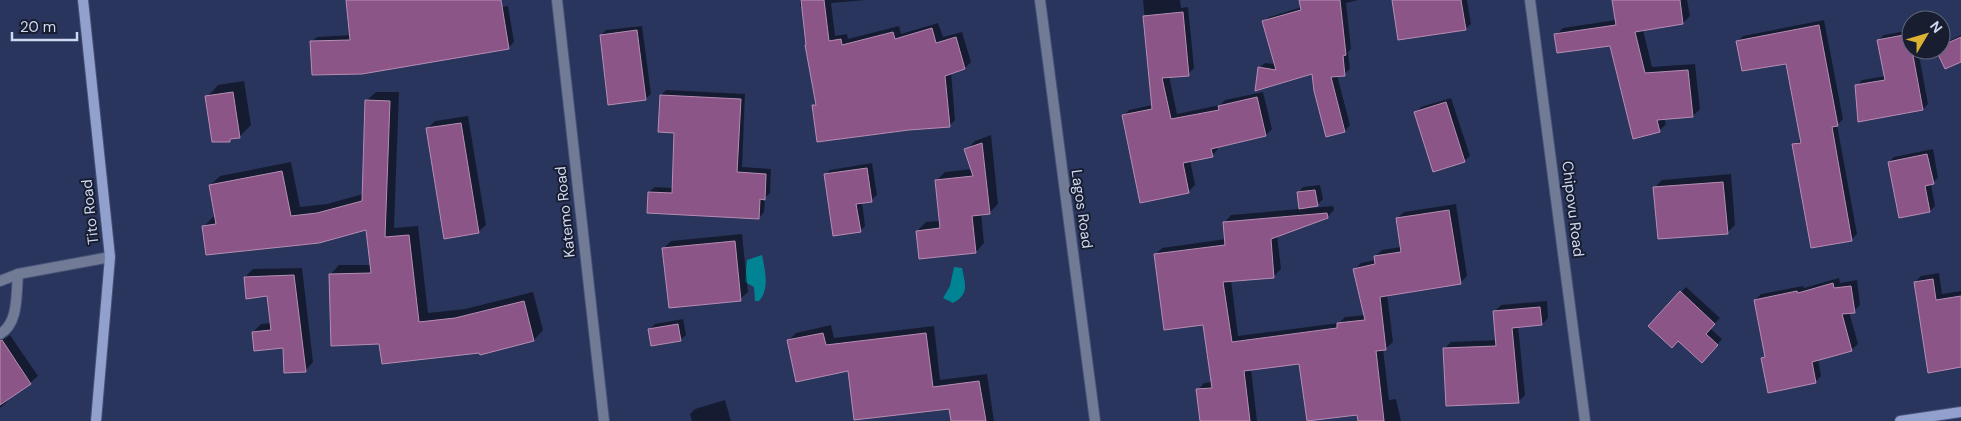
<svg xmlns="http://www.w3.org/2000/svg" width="1961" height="421" font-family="'DM Sans',sans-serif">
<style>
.water{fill:#008494}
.shadow{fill:#0007}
.building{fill:#8b5687;stroke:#b78db3}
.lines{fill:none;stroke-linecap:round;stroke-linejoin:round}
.lane-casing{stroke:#475278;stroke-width:12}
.street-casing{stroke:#475278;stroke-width:12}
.secondary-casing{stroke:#475278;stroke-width:12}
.lane{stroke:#717b96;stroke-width:10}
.street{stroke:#717b96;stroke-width:10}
.secondary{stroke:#91a0cc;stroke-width:10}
.labels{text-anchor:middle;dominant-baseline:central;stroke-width:4;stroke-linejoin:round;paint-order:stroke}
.street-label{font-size:15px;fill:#cfd8f1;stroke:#181e30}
</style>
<rect width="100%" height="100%" fill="#29355d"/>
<path class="water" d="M762 255C765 270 770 289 759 301H755L754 287 745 282 747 260Z
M954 267 962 268C965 284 970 294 953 303L943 298 950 286Z"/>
<path class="shadow" d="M347 0H409L410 23 508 6 514 42 509 47 311 42 317 37 352 35Z
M800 0H866L831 3 835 36 847 34 848 39 899 26 901 34 938 23 943 37 962 32 971 62 965 68 951 72 955 120 949 126 813 106 816 102 803 6 800 7Z
M1143 0H1180L1181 8 1188 7 1194 68 1188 74 1169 76 1177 114 1220 105 1225 100 1263 92 1272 129 1266 135 1218 146V149L1212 156 1190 160 1195 185 1189 191 1141 201 1123 116 1129 110 1153 105Z
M1301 0H1358L1346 3 1351 49 1348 52 1350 69 1344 74 1337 75 1350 125 1345 131 1327 135 1313 73 1257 89 1259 68 1265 63 1276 64 1263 22 1269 17 1302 7Z
M1393 0H1467L1471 24 1465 29Z
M1612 0H1687L1690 16 1683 23 1643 30 1652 67 1695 64 1700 109 1693 116 1664 118 1666 124 1659 131 1611 44 1556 35 1563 28 1616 20Z
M1824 20 1843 119 1837 125 1857 234 1852 239 1794 145 1802 139 1787 62 1738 41 1743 36Z
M642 26 651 94 645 99 601 35 606 30Z
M1911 30V50H1918L1928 104 1923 109 1859 121 1857 86 1862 80 1886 76 1879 40 1884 35Z
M1961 35V61L1938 50H1941L1943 44Z
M244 81 251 125 239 137 233 138 230 140 207 97 218 85Z
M666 90 745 94 742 167 771 169 770 193 765 198 764 212 759 218 649 192 655 187 673 188 676 131 661 95Z
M376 92H399L394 228 418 226 428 313 465 309 533 292 543 330 534 340 380 343 330 275 339 265H371L367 228 204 226 213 217 216 216 210 185 220 176 291 162 300 207 327 204 363 194 366 101Z
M1451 98 1470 156 1464 161 1416 113 1421 107Z
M468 116 486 225 478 232 427 129 435 121Z
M991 135 998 204 989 213H981L984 243 976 252 917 231 926 222 940 221 936 181 945 172 972 169 966 150 975 141Z
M1933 149 1938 178 1931 184 1935 206 1930 211 1889 162 1894 157Z
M872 163 877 195 871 200 862 202 865 226 860 231 825 175 830 170Z
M1731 174 1735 225 1727 233 1655 187 1662 180Z
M1320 185 1323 199 1317 205 1298 193 1303 187Z
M1456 204 1467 276 1460 283 1387 294 1393 342 1386 348 1383 349 1389 400 1396 399 1401 421H1360L1358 414 1300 362 1251 369 1257 421H1201L1198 390 1204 383 1212 382 1204 324 1155 255 1162 248 1226 239 1225 222 1231 215 1333 206 1334 210 1327 217 1277 235 1281 269 1274 276 1231 280 1238 336 1339 323 1345 317 1365 315 1354 270 1361 263 1376 260 1375 256 1382 250 1401 247 1397 218 1404 212Z
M742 234 748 292 740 299 663 249 671 241Z
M302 268 313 362 305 371 284 347 253 332 261 324 271 323 268 295 245 277 253 269Z
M1939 273 1942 294 1961 291V366L1915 282 1921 276Z
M1839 278 1840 283 1857 280 1860 305 1854 311 1849 312 1858 344 1851 350 1818 359 1821 376 1815 382 1763 359 1766 355 1755 300 1761 294 1803 286 1804 288Z
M1686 287 1720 318 1710 328 1722 339 1702 361 1681 292Z
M1547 301 1548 318 1542 324 1518 326 1525 395 1518 402 1445 348 1451 342 1497 340 1494 312 1501 305Z
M683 319 686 335 680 340 650 329 655 324Z
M831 325 834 338 934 326 940 380 987 374 994 421H952L950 408 849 369 788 341 796 333Z
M10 335 38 376 30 383 9 398 10 399 0 408V342Z
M725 400 731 421H692L690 414 695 409Z"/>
<path class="building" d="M346 0H501L509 49 362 74 312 75 310 41 350 40Z
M801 0H824L829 41 841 39 842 45 893 32 895 39 932 28 936 43 956 37 965 69 945 76 950 127 909 130 817 142 812 105H816L805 45H806Z
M1299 0H1340L1346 55 1343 56 1345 76 1331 77 1345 132 1326 137 1314 91 1312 74 1255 91 1258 67 1276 70 1262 21 1301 10Z
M1392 0H1461L1466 30 1398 40Z
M1612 0H1680L1683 24 1635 32 1645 73 1688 70 1693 117 1657 120 1660 132 1633 139 1610 46 1557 53 1554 34 1616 25Z
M1183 12 1189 76 1162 78 1171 119 1219 110 1218 106 1257 97 1266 136 1211 149 1213 157 1183 163 1189 193 1140 203 1122 115 1152 109 1143 16Z
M1819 25 1838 126 1832 127 1852 241 1811 248 1792 144 1801 143 1786 64 1742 71 1736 41Z
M637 30 646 100 608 105 600 35Z
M1909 34 1923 110 1858 122 1855 85 1885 80 1877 40Z
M1961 37V62L1945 69 1936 50H1941V46Z
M233 92 240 138 230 139V142H212L205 96Z
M660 95 741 99 737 172 766 174 765 200 760 199 759 219 647 213 648 192 672 193 674 133 658 132Z
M365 100 390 101 385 237 409 235 419 322 455 318 524 301 534 341 480 355 479 353 382 364 379 344 331 346 329 274 371 273 366 230 319 243 206 255 202 226 216 224 209 185 282 171 291 216 317 213 362 201Z
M1446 102 1465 162 1433 172 1414 112Z
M461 123 479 233 444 239 426 128Z
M982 143 990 214 972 216 976 253 919 259 916 231 940 228 935 180 973 176 964 149Z
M1927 154 1934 184 1925 186 1930 212 1899 218 1888 162Z
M867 168 872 202 856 204 861 232 833 236 824 174Z
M1723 182 1728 234 1658 239 1653 187Z
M1315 190 1318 206 1299 209 1297 192Z
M1449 210 1461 284 1380 297 1386 350 1376 351 1384 421H1358L1357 415 1307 421 1299 364 1244 371 1250 421H1200L1196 389 1212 388 1203 325 1164 330 1154 254 1225 245 1223 222 1327 213 1328 218 1271 239 1274 278 1223 282 1232 342 1337 328V323L1365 320 1353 269 1375 264 1374 256 1401 252 1396 218Z
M735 241 741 301 669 308 662 248Z
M294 275 306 372 284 373 283 348 254 351 252 332 271 330 267 296 246 299 244 277Z
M1933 279 1936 300 1961 296V367L1928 373 1914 282Z
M1833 283 1834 288 1851 286 1855 313 1842 314 1852 351 1812 362 1816 383 1768 393 1761 358 1765 357 1754 300 1797 291 1798 293Z
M1680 291 1715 324 1706 334 1718 345 1702 363 1678 341 1672 348 1648 326Z
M1540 307 1542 325 1512 328 1519 403 1446 406 1443 348 1496 346 1493 311Z
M678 324 681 341 651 346 648 329Z
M823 333 826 345 926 333 933 387 979 381 986 421H951L949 409 854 420 848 371 796 382 787 340Z
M2 340 31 384 0 405V341Z"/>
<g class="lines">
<defs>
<path id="lane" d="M0 334C19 323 16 294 18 274"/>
<path id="street" d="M557 0 604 421
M1040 0 1095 421
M1530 0 1585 421
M0 281 18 274 110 257"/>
<path id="secondary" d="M83 0 110 257 96 421
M1900 421 1961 412"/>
</defs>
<use href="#lane" class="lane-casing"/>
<use href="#street" class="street-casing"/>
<use href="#secondary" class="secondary-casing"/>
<use href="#lane" class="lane"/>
<use href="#street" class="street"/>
<use href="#secondary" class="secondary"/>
</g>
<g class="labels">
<g class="street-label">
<text transform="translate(1082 209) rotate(82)">Lagos Road</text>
<text transform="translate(1573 209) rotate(83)">Chipovu Road</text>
<text transform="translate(90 212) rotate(-96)">Tito Road</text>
<text transform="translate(565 212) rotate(-96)">Katemo Road</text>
</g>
</g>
<g transform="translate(1926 35) rotate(52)"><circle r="24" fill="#181e30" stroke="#61687d"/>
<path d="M0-4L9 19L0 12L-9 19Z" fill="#dcb233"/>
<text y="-8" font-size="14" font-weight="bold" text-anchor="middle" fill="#cfd8f1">N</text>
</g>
<path d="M12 32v8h65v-8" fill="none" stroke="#cfd8f1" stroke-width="2.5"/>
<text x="20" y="32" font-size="15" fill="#cfd8f1" stroke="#181e30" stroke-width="4" paint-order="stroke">20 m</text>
</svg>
